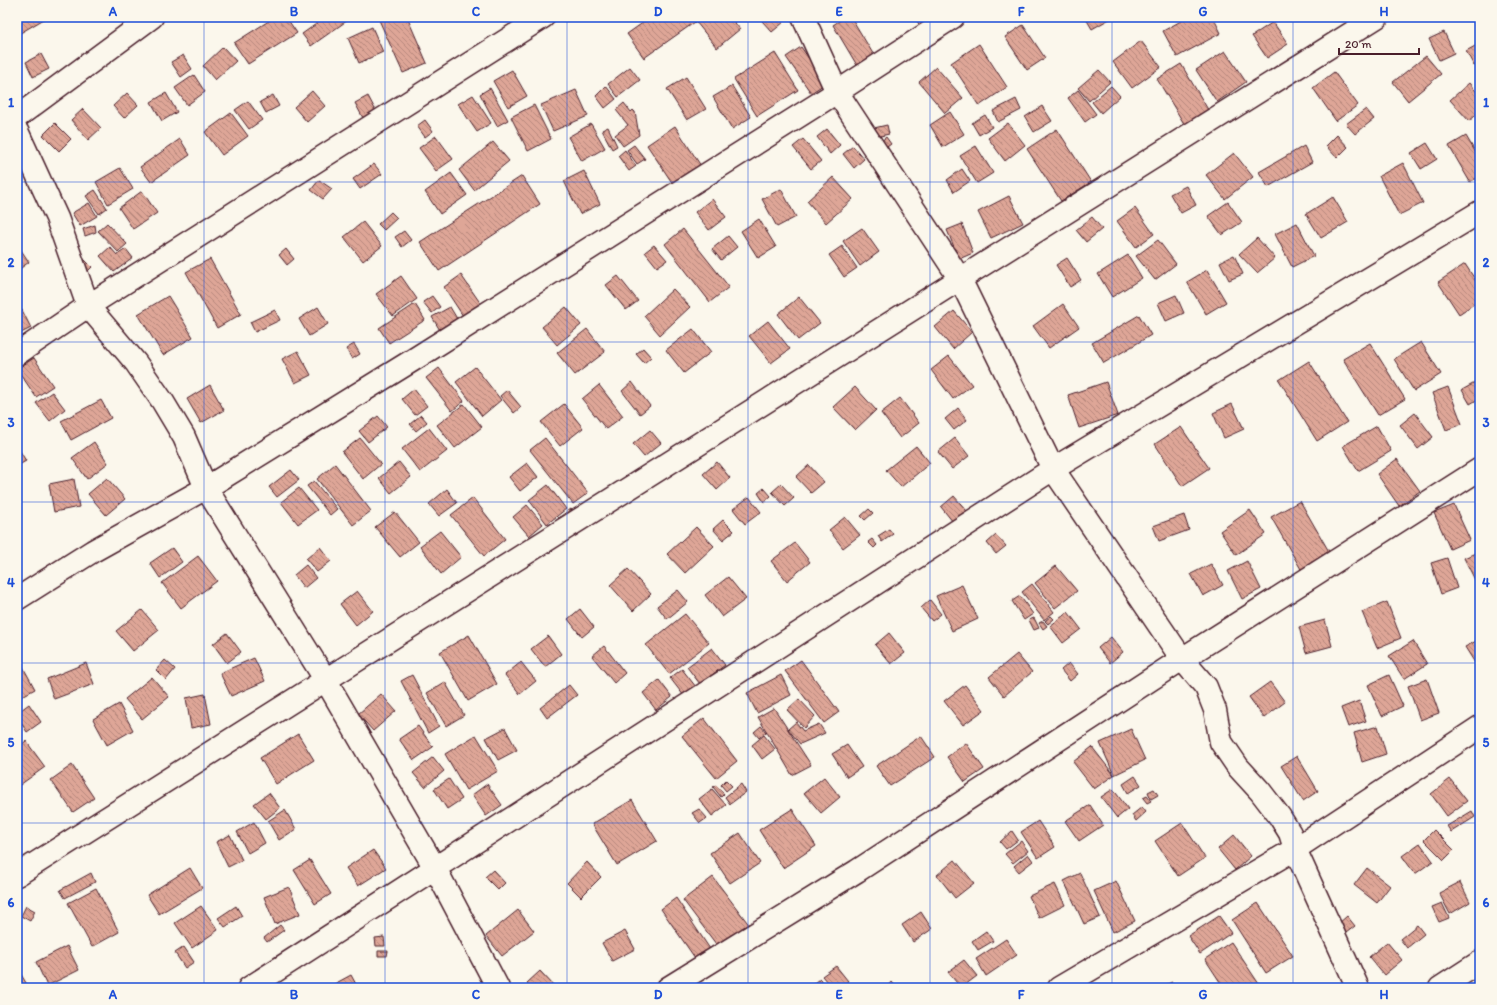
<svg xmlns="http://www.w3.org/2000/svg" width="1497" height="1005" font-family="Itim,sans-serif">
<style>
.building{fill:url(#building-back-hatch);stroke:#4a1f2b}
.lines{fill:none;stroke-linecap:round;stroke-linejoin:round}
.minor-casing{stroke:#4a1f2b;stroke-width:25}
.minor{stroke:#fbf7ec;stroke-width:22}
.grid{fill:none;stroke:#1d4ed8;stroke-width:1;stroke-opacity:0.55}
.neatline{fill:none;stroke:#1d4ed8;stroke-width:1.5}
.grid-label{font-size:13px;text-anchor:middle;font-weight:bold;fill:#1d4ed8}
</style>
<defs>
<pattern id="building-back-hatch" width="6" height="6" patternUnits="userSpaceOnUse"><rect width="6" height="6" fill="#dea697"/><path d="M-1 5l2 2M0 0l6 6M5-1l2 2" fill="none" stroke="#b6877b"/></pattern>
</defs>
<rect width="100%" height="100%" fill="#fbf7ec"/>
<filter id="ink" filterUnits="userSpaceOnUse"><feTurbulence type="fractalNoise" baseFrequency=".025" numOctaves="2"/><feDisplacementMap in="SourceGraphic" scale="8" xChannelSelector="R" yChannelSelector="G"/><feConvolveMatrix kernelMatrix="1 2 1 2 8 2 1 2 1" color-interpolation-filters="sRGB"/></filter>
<g filter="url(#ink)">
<path class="building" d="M17 17H43L44 19 17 35Z
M275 17H286L297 33 248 64 234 43Z
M326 17H347L348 20 311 46 302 34Z
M386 17H407L427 63 403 73 379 20Z
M454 17H467L456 22Z
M651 17H691L695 22 644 58 627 34Z
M692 17H730L740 29 717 48Z
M766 17H779L784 22 772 32 762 21Z
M845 17H851L875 57 858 67 833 25Z
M915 17H941L921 28Z
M1085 17H1113L1092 29Z
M1188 17H1213L1221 33 1177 57 1163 31Z
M1273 22 1288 44 1267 58 1252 36Z
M1023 25 1045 58 1027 70 1005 37Z
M372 27 383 52 359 63 348 38Z
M1444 32 1454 53 1439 60 1429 39Z
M1141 41 1161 67 1132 88 1113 62Z
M979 44 1007 87 979 106 951 63Z
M1477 45 1480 50V63L1474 66 1466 51Z
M223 47 236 61 215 80 203 66Z
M801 47 826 83 811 93 786 57Z
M1225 51 1246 82 1217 102 1196 70Z
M775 53 798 90 757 116 734 79Z
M41 54 49 69 33 77 26 62Z
M183 55 192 69 181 77 171 62Z
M1426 56 1441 74 1408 101 1393 82Z
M1181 64 1210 113 1186 127 1157 79Z
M630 67 640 80 618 97 608 84Z
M936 67 963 98 945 113 919 82Z
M512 70 527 96 508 107 493 81Z
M1099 70 1110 82 1089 101 1078 88Z
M1334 72 1358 105 1336 121 1313 88Z
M194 75 205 92 187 105 175 88Z
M686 77 706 109 687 120 667 89Z
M1469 83 1480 96V112L1469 121 1450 100Z
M606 86 616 99 605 108 596 96Z
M732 86 751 117 732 129 713 97Z
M1111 86 1120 96 1101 113 1092 102Z
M490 88 508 120 497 126 480 94Z
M576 90 588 116 553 131 541 105Z
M1078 90 1096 114 1085 122 1068 98Z
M312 91 325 106 307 122 294 107Z
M127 93 138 105 124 118 113 106Z
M166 93 177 112 162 121 151 102Z
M273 95 279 106 266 113 260 102Z
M473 95 491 123 477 132 458 104Z
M368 96 376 111 363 118 355 103Z
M1016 99 1021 110 998 122 993 111Z
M248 101 262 120 249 129 235 110Z
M624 103 631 112 633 110 635 112 639 135 623 146 615 135 628 125 616 110Z
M534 105 551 139 528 151 511 117Z
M1042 106 1052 121 1034 132 1025 117Z
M83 109 101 128 88 140 71 120Z
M1366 109 1374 119 1355 134 1346 124Z
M950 112 964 134 943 147 930 125Z
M231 113 248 136 222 155 205 132Z
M985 115 992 127 979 135 972 123Z
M425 120 433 131 425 137 417 126Z
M55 123 71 139 59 151 43 135Z
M1008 123 1025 145 1005 161 988 138Z
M591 124 605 148 582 161 568 137Z
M887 125 889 134 876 137 874 128Z
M675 126 701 166 673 184 647 145Z
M608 127 617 146 612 149 602 130Z
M827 129 840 145 830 154 817 137Z
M1057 129 1091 182 1061 201 1027 149Z
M1337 135 1348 147 1337 158 1326 146Z
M436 136 453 159 436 171 419 148Z
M1466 136 1480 160V176L1470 182 1449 146Z
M886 137 891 144 883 150 878 144Z
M180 139 190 155 151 182 140 167Z
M803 139 821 161 811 169 793 147Z
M493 142 509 161 474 190 459 170Z
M1427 143 1437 159 1421 169 1411 153Z
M634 145 645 159 637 164 627 150Z
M853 146 864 159 854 168 843 154Z
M976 146 993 173 977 183 960 156Z
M1304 146 1312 162 1268 187 1259 172Z
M625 150 636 166 629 171 618 156Z
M1234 153 1253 177 1225 199 1206 175Z
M1403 163 1423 203 1399 215 1379 176Z
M374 164 382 174 360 189 353 179Z
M120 168 133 189 108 204 96 182Z
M962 169 970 181 954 192 947 180Z
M584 171 600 204 580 214 564 181Z
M451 173 467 195 440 214 425 192Z
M522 176 540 204 439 271 420 242Z
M833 177 853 199 826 223 807 201Z
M319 180 332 189 323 199 311 190Z
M1186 186 1196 205 1181 213 1170 194Z
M781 189 796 217 777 227 762 199Z
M95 190 107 208 99 214 86 196Z
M142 191 157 213 133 229 119 208Z
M1009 196 1023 223 991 238 978 212Z
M1333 197 1348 222 1321 238 1306 214Z
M712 199 726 217 709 230 695 212Z
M1228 202 1242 222 1222 235 1208 216Z
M89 203 97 216 80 226 72 213Z
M1135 208 1154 234 1136 247 1117 221Z
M391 212 397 218 384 230 378 224Z
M1092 217 1102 229 1086 242 1076 230Z
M759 219 776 247 758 258 741 231Z
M363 222 382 246 363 261 344 237Z
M107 223 127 244 118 252 98 231Z
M1297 223 1314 256 1292 267 1275 234Z
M962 224 973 253 959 259 947 230Z
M95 225 96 232 85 236 83 229Z
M862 228 879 252 860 266 843 241Z
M683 229 729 287 710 302 665 244Z
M404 231 411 240 402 247 395 237Z
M728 236 737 247 721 260 712 249Z
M1257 238 1275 258 1257 273 1239 254Z
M1158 240 1176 264 1155 280 1136 256Z
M654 245 667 260 657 267 645 252Z
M842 246 857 268 844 277 829 255Z
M110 247 117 255 126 249 133 258 114 272 100 256Z
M286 249 294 259 287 265 279 255Z
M21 250 29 262 17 271V252Z
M1128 255 1142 278 1112 297 1098 274Z
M1234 255 1243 274 1229 280 1220 262Z
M83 258 92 267 86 273 77 264Z
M1067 258 1081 280 1070 287 1056 265Z
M210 259 241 314 217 328 186 272Z
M1465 264 1480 287V300L1459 314 1438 282Z
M1207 270 1226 302 1206 314 1187 282Z
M461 275 481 304 463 316 444 287Z
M401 276 417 299 393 316 376 294Z
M618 276 638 301 626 310 606 285Z
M673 289 690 307 660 335 644 316Z
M1176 295 1184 313 1166 321 1158 303Z
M168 296 193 337 163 355 138 314Z
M432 296 440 307 432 313 423 302Z
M799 297 820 323 798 340 778 314Z
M415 304 425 320 389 343 379 328Z
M1063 304 1079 327 1049 348 1033 326Z
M318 307 328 324 309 336 299 319Z
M450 307 459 322 441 332 432 317Z
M566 307 581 325 557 345 542 327Z
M22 310 31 328 17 335V312Z
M275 310 280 320 255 332 250 322Z
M954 311 972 332 953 349 935 327Z
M1139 315 1151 335 1104 363 1092 343Z
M768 321 790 349 771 363 749 336Z
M587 329 605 352 575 375 557 353Z
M693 329 711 352 684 373 666 350Z
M1421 342 1441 374 1414 391 1394 359Z
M1370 343 1405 399 1378 415 1343 359Z
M354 344 360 354 352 359 346 349Z
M643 348 651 357 644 363 636 354Z
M298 351 311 375 295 383 282 359Z
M949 356 972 385 953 399 931 370Z
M34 358 53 386 36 397 17 369Z
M1309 361 1347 422 1317 441 1279 380Z
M475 367 501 400 482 416 456 382Z
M439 368 464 401 452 411 426 378Z
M1480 380V398L1470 404 1462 390Z
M632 382 650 406 640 414 622 391Z
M1106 382 1118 415 1079 428 1068 395Z
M210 385 224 410 201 423 187 399Z
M599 385 623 416 606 429 582 399Z
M855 387 876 410 855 430 833 407Z
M1448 387 1462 424 1446 430 1432 393Z
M414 389 427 406 415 415 402 399Z
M507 390 521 407 514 413 500 396Z
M52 392 65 409 50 421 36 403Z
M900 398 919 423 900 438 881 413Z
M101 400 111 418 71 440 61 421Z
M464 404 482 427 455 448 437 425Z
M564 404 583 428 560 446 541 422Z
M1232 404 1244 429 1224 438 1213 413Z
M958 408 967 420 954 430 945 419Z
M1415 413 1433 437 1418 449 1400 425Z
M421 415 427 422 416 431 410 424Z
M378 416 387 427 368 442 359 431Z
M1377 426 1391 451 1358 471 1343 446Z
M1181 427 1209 468 1182 486 1155 444Z
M429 428 447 451 420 472 402 449Z
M650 430 661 443 644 457 633 444Z
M360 438 381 464 363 479 342 452Z
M545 438 588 493 573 504 530 450Z
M955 438 969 456 952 469 938 452Z
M94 442 108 463 87 479 72 458Z
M17 446 26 461 17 466Z
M916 446 930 463 901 487 886 470Z
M1397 459 1420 491 1399 506 1377 474Z
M399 462 411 477 391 493 379 478Z
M717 462 730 478 717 490 703 474Z
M527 463 538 477 520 491 509 477Z
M335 464 371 511 353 525 317 479Z
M809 465 824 482 811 493 796 477Z
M291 470 299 480 277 497 269 487Z
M107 478 125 499 106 515 88 494Z
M74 479 79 507 54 512 49 484Z
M314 481 337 509 330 515 307 486Z
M781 484 794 498 785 506 772 492Z
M548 485 566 509 547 524 529 500Z
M299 488 317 510 298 524 281 502Z
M764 488 771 496 764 502 758 493Z
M447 489 457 503 439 516 429 504Z
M954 496 967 511 953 522 941 507Z
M749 497 761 512 745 524 733 509Z
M473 498 505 539 484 556 451 515Z
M1300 501 1331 555 1302 571 1271 517Z
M527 505 543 524 529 536 513 517Z
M1454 505 1470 540 1450 549 1434 513Z
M571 509 575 514 562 524 558 518Z
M869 509 873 513 865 520 861 516Z
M1250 510 1266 534 1236 555 1220 531Z
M395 512 419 542 400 557 375 527Z
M1184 515 1189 530 1159 541 1153 526Z
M845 517 860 535 843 548 829 530Z
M723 520 734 531 723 540 713 529Z
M696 527 714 546 685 573 667 554Z
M889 529 893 534 882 542 878 536Z
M440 531 461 557 441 574 420 546Z
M996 535 1006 546 996 554 987 543Z
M872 539 877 545 874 548 868 542Z
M795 543 810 562 787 581 771 561Z
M320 547 331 561 317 572 306 559Z
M172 548 182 562 160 578 150 563Z
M1480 551V590L1464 558Z
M198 556 217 581 181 608 162 583Z
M1447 558 1457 588 1441 594 1431 563Z
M1247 561 1261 589 1242 599 1228 571Z
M1211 564 1223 585 1203 596 1191 574Z
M306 565 316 578 304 588 294 575Z
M1056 566 1077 591 1055 608 1035 583Z
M628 569 651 594 633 611 610 585Z
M728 577 746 599 722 617 705 595Z
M1032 584 1054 612 1044 620 1022 592Z
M962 585 978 619 952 631 936 596Z
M678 590 688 602 667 619 657 606Z
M357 591 373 611 356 625 340 604Z
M1020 596 1033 614 1024 620 1012 601Z
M930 600 941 614 932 621 921 608Z
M1387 602 1401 638 1377 648 1362 612Z
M580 609 594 627 582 637 568 619Z
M142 610 159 630 133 651 116 631Z
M1068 612 1081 629 1063 643 1050 626Z
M685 614 709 643 669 674 646 645Z
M1051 616 1054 619 1048 624 1045 621Z
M1034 618 1039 628 1034 630 1029 620Z
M1325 620 1332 646 1306 653 1299 627Z
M1043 621 1047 626 1043 629 1039 623Z
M227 633 241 652 227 663 213 644Z
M889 633 905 653 891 664 875 645Z
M469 635 497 684 468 701 440 652Z
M548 636 561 654 545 667 531 649Z
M1111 637 1123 652 1110 663 1098 648Z
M1480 639V671L1465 647Z
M1413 641 1427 664 1404 679 1389 656Z
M604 646 625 673 614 683 592 656Z
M712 648 725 665 700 684 687 667Z
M1017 654 1032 672 1004 696 989 677Z
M254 658 265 681 231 696 220 673Z
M165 660 175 669 166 680 156 670Z
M801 660 839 712 824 723 785 671Z
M521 662 536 681 520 694 505 675Z
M86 663 94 684 54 699 47 679Z
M1069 663 1078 674 1070 681 1061 670Z
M23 667 35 689 17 699V671Z
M682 669 696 687 684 696 670 678Z
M412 675 439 726 428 733 401 681Z
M781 675 791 695 757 713 747 693Z
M1389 675 1403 706 1382 716 1368 685Z
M152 677 169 697 142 719 125 699Z
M1427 679 1439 713 1420 720 1408 686Z
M659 680 672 697 656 710 643 693Z
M445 682 464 715 446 726 427 693Z
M1270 682 1285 702 1264 718 1249 697Z
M569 685 577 695 547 718 540 708Z
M965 685 984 710 963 725 944 701Z
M205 694 211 724 191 728 186 698Z
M381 694 396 711 373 731 358 714Z
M799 699 815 716 804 728 787 710Z
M1359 701 1366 721 1348 727 1341 708Z
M29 704 41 722 27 732 17 717V713Z
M119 704 133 730 107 745 93 719Z
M774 708 811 765 792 775 758 717Z
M704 718 737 761 716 778 682 736Z
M796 722 803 731 819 724 825 733 800 744 788 729Z
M418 726 433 747 414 760 399 739Z
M761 726 766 732 759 738 754 732Z
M1378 726 1386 754 1362 762 1354 733Z
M505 728 517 750 498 760 486 738Z
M1131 729 1145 760 1114 775 1100 743Z
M298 734 314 760 276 784 260 758Z
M476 735 498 771 466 790 445 754Z
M764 735 775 749 762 759 752 745Z
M921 736 935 757 890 786 876 766Z
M26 741 45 767 17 787V748Z
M966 743 984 769 965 782 947 757Z
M847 745 862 767 847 777 832 754Z
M1092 747 1114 775 1094 789 1073 762Z
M1297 756 1318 791 1303 801 1281 766Z
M433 757 444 771 425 787 413 773Z
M72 765 94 798 73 812 51 780Z
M1135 776 1141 785 1128 793 1123 784Z
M824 777 840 797 821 813 804 793Z
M449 779 462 799 447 809 434 789Z
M1450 779 1467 801 1447 816 1431 794Z
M726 780 732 786 726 791 721 785Z
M487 784 502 805 486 816 472 795Z
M741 784 746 792 730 804 725 797Z
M716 785 724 794 721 797 713 787Z
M712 789 726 805 712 816 699 799Z
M1113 789 1128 809 1117 818 1101 797Z
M1154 789 1158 795 1151 799 1148 792Z
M269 793 280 808 266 819 254 804Z
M1147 796 1151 801 1147 803 1143 798Z
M632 800 657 841 617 865 592 824Z
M1090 805 1103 825 1079 841 1065 821Z
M1142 807 1146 812 1136 821 1132 815Z
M699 809 707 818 700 823 692 813Z
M792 809 816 846 783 868 759 830Z
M285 810 296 829 279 840 268 821Z
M1472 811 1475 817 1451 832 1447 826Z
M1038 821 1055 847 1038 858 1021 832Z
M254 822 265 843 248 853 237 832Z
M1182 823 1205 858 1178 876 1155 841Z
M1434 830 1454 850 1444 860 1424 840Z
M1012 831 1018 840 1006 849 1000 842Z
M740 833 760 863 730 883 710 853Z
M230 835 242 860 228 867 216 842Z
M1234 835 1251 856 1235 870 1218 849Z
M1021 841 1028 851 1013 863 1005 854Z
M1420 843 1433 861 1415 874 1402 856Z
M373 850 386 868 358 886 346 868Z
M1028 854 1033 861 1019 872 1014 866Z
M310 860 331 894 315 904 294 870Z
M955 860 974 883 955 898 937 875Z
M587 862 601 877 581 897 567 883Z
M190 868 202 888 159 914 147 895Z
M1367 868 1390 886 1377 903 1354 885Z
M493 870 505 883 498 890 485 877Z
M91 873 95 882 65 898 60 890Z
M1080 873 1100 917 1084 924 1064 881Z
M713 877 750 926 719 948 683 900Z
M1116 881 1135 921 1113 932 1094 891Z
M1460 882 1470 902 1450 914 1439 893Z
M1055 884 1065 905 1039 918 1029 896Z
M289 887 300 914 275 924 264 897Z
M96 888 119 932 92 947 68 903Z
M676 898 710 949 695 958 661 909Z
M1258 903 1293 956 1266 973 1232 920Z
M1442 903 1449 918 1439 922 1432 907Z
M26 906 35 911 30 921 21 916Z
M201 906 218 930 192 948 175 923Z
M236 906 242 916 225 927 218 918Z
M518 910 534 931 502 956 486 936Z
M921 912 932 929 913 942 902 925Z
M1219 916 1231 933 1200 954 1188 936Z
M1347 916 1355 926 1346 933 1338 924Z
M280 925 284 930 267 942 264 938Z
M1417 925 1424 934 1407 948 1400 939Z
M625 931 635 949 612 961 602 943Z
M986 931 993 941 978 950 972 941Z
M384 937 385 946H376L375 938Z
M1006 939 1017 955 986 976 976 959Z
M1231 942 1261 987 1260 988H1224L1205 959Z
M1387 942 1402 960 1384 975 1369 957Z
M67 946 79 970 47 986 36 962Z
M184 947 194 962 185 968 175 953Z
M378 951H388L387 956H378Z
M964 960 977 976 961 988 948 972Z
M836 966 848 981 840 988H832L822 976Z
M19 971 29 988H17V972Z
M540 971 555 987 553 988H531L527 983Z
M351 975 358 988H327Z
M820 979 827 988H811L810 987Z
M892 982 897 988H884Z
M1172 982 1175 988H1159Z"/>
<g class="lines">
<defs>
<path id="minor" d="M803 17 837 92 960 279 1053 469 1182 659 1206 687 1215 710 1221 742 1238 767 1260 791 1280 817 1290 833 1295 849 1358 988
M17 117 152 17
M17 131 57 218 88 306 136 363 163 402 184 437 206 488 325 679 435 868 498 988
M17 354 88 306 543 17
M17 599 93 551 206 488 413 360 837 92 953 17
M17 875 960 279 1377 17
M249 988 1053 469 1480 212
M668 988 857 871 1182 659 1480 469
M1059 988 1295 849 1480 727
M1440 988 1480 962"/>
</defs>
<use href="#minor" class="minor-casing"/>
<use href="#minor" class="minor"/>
</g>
</g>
<path class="grid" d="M204 17V988M385 17V988M567 17V988M748 17V988M930 17V988M1112 17V988M1293 17V988M17 182H1480M17 342H1480M17 502H1480M17 663H1480M17 823H1480"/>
<rect width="1497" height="1005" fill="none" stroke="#fbf7ec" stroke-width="44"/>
<path d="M1339 48v6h80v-6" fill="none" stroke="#4a1f2b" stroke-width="2"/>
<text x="1345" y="48" font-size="12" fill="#4a1f2b" stroke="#fbf7ec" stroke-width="3" paint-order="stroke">20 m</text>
<rect x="22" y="22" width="1453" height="961" class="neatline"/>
<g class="grid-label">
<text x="113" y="16">A</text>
<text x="294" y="16">B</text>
<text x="476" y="16">C</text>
<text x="658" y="16">D</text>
<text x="839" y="16">E</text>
<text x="1021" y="16">F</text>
<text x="1203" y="16">G</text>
<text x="1384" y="16">H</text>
<text x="11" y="107">1</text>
<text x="1486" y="107">1</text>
<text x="11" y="267">2</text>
<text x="1486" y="267">2</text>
<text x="11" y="427">3</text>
<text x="1486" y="427">3</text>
<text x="11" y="587">4</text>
<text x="1486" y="587">4</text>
<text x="11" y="747">5</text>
<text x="1486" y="747">5</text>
<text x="11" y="907">6</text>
<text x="1486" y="907">6</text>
<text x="113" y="999">A</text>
<text x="294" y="999">B</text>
<text x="476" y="999">C</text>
<text x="658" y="999">D</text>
<text x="839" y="999">E</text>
<text x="1021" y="999">F</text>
<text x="1203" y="999">G</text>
<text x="1384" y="999">H</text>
</g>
</svg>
